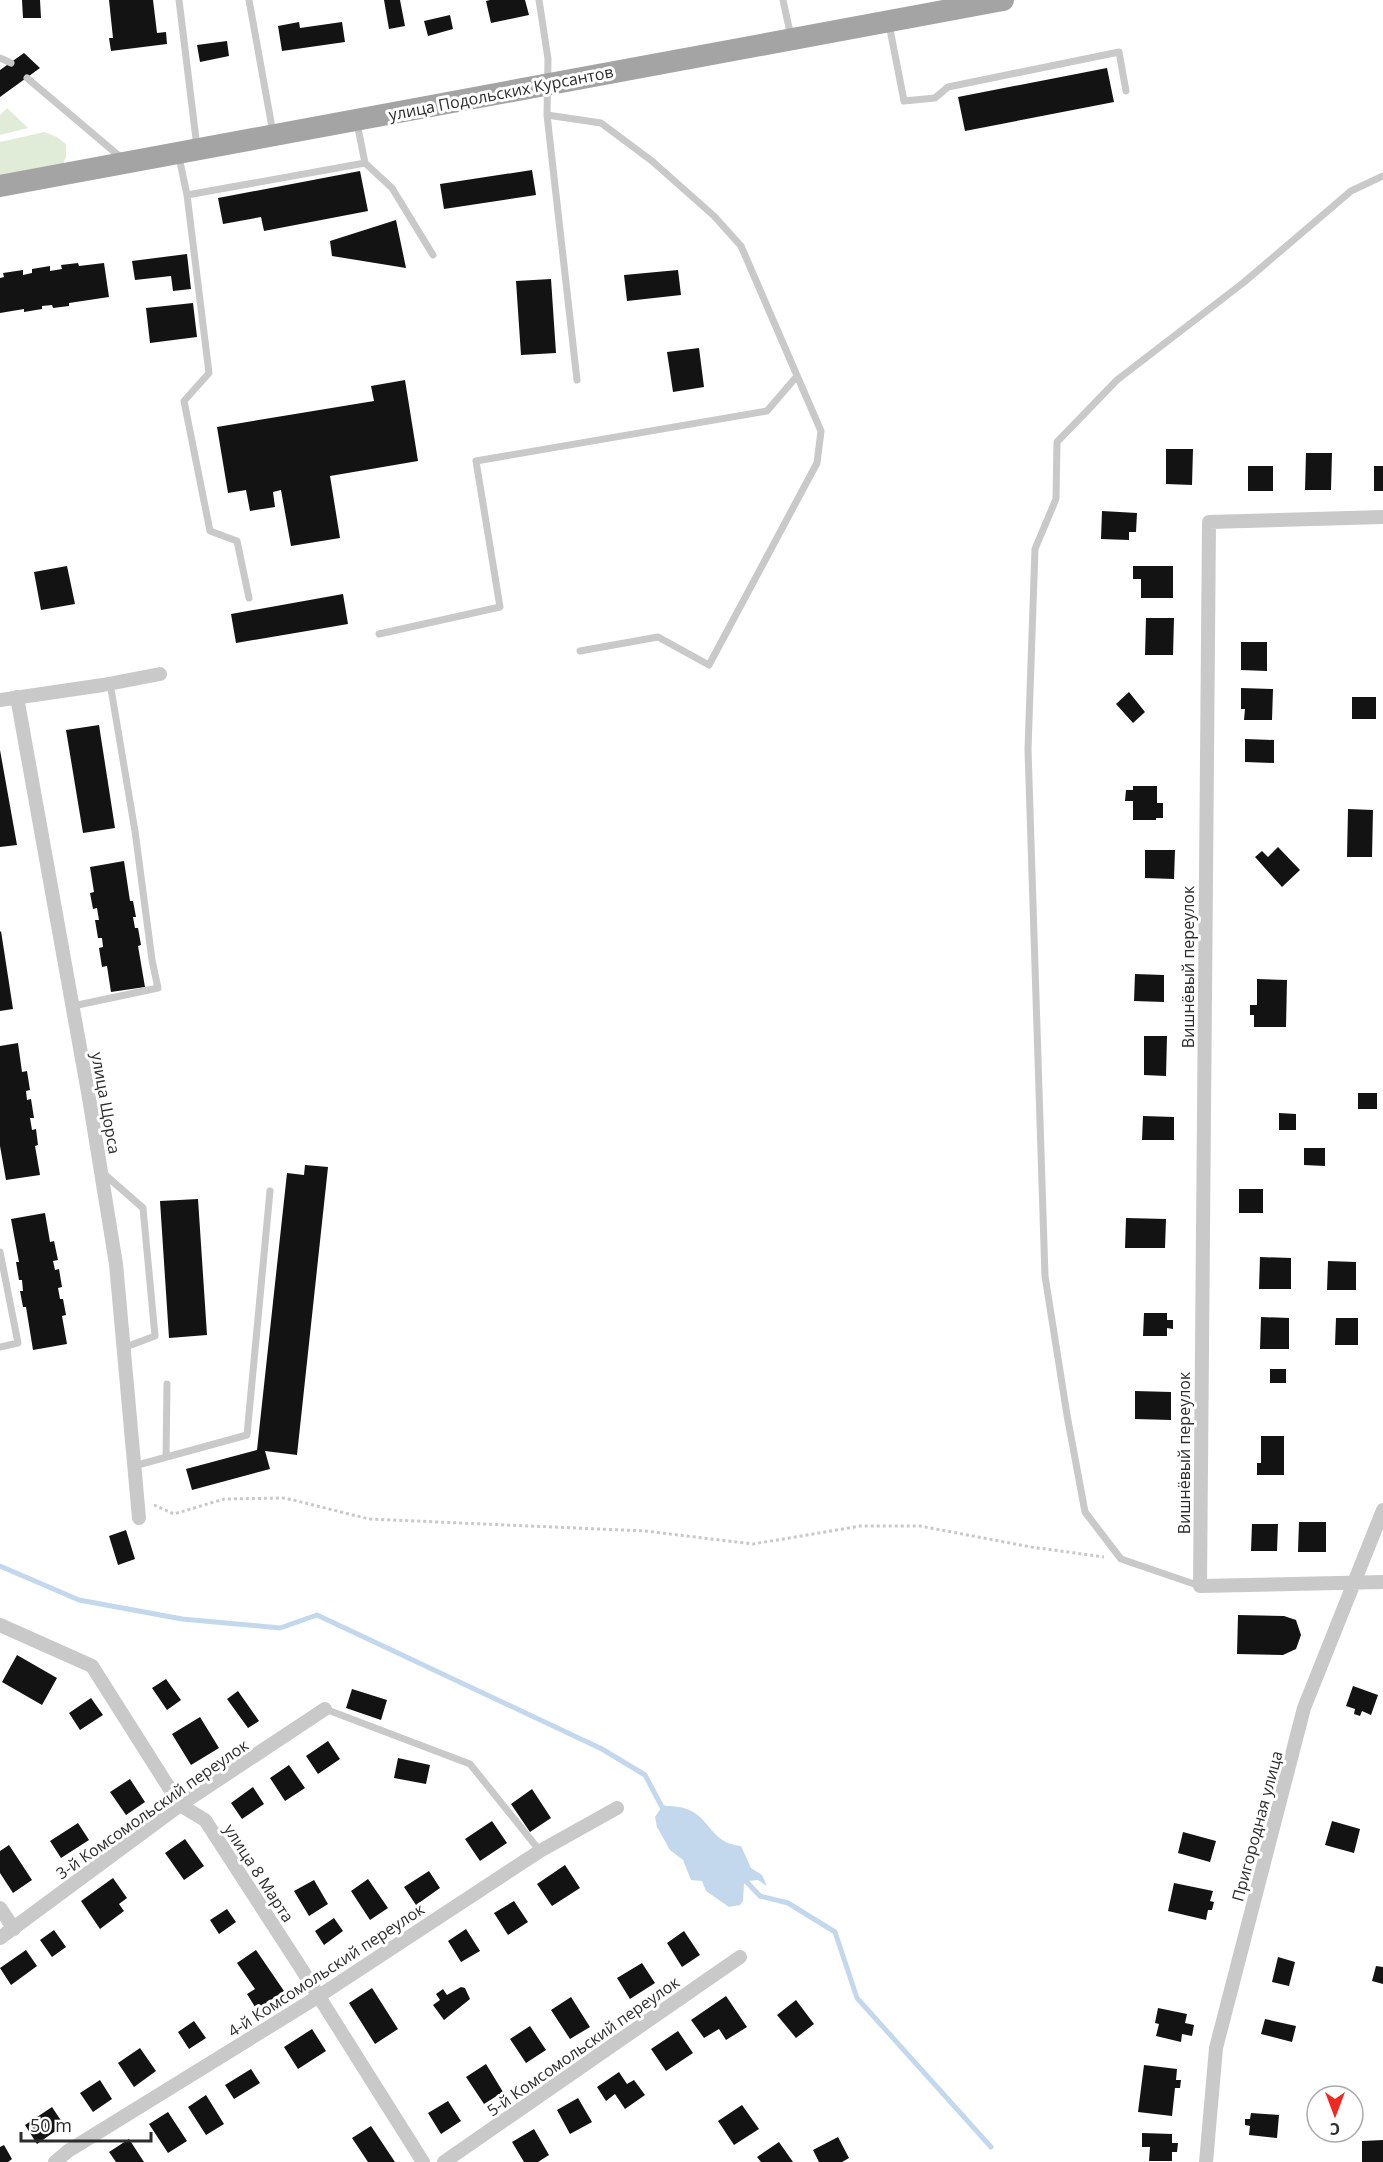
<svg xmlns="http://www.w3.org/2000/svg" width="1383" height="2162" font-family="'Open Sans',sans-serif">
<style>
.green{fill:#e1ecd8}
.water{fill:#c3d8ed}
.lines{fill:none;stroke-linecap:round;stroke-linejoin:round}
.stream{stroke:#c3d8ed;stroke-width:5}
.building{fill:#131313}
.path{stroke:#c9c9c9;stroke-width:3;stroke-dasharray:3 3;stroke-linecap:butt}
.lane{stroke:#c9c9c9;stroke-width:7}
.street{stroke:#c9c9c9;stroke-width:14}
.primary{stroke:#a4a4a4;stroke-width:22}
.labels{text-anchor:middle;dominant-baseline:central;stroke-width:6;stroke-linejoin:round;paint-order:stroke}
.street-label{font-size:16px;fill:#2c2c2c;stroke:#fff}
</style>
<rect width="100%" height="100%" fill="#fff"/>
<path class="green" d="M7 108 28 128 0 135V115Z
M44 132 57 137 66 144V157L63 164 0 177V142Z"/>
<path class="water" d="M667 1806C713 1806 703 1842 741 1846L751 1868 762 1875 767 1886 758 1880 747 1881 744 1884 743 1901 740 1905 729 1907 706 1891 702 1881 691 1880 683 1860 670 1850 657 1827 655 1817 661 1808Z"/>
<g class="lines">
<path class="stream" d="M0 1566 79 1600 182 1619 280 1628 317 1615 602 1749 645 1775 662 1807 668 1809
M742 1877 760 1896 788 1903 835 1932 857 1998 991 2147"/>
</g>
<path class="building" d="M22 0H40L41 18H23Z
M109 0H153L157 33 166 32 167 44 111 51 109 38H113Z
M384 0H400L405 26 389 29Z
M490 0H525L529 15 491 23 486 1Z
M450 15 453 29 428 36 424 21Z
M299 22 300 28 342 22 345 42 282 51 278 26Z
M227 41 229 56 200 62 197 45Z
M24 53 40 68 0 97V70Z
M1107 68 1114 102 965 131 958 97Z
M532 170 536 195 444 209 440 184Z
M360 171 368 211 264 231 261 217 223 224 218 198Z
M396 220 406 268 332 256 330 241Z
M187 254 191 289 173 291 171 276 135 280 132 261Z
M78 263 79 266 104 263 109 297 69 303V306L53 308 52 305 42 306V309L24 312V309L0 313V278L4 277 3 273 23 270V275L32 273V269L50 266V271L62 269 61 265Z
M678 270 681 295 627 301 624 275Z
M551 279 556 353 521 355 516 281Z
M193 303 197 337 150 343 146 308Z
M699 348 704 387 673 392 667 352Z
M405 380 418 461 330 476 340 538 291 546 281 490 273 492 275 507 250 511 246 490 228 493 217 427 374 401 371 386Z
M1166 449H1193L1192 485 1166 484Z
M1306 453H1332L1331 490H1305Z
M1248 466H1273V491H1248Z
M1374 466H1383V491H1374Z
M1102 511 1137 513 1136 532H1129V540L1101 539Z
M67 566 75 604 41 610 34 572Z
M1133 566H1173V598H1141V579H1133Z
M343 594 348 624 236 643 231 614Z
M1146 618H1174L1173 655H1145Z
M1241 642H1267V671L1241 670Z
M1241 688 1273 689 1272 720H1244L1245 709H1241Z
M1129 692 1145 712 1133 723 1116 704Z
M1352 697H1376V719H1352Z
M99 725 115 828 83 833 66 730Z
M1245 739 1274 740V763L1245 762Z
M0 750 17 845 0 847Z
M1133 786H1157V803H1163V818H1156V820H1133V801H1125L1126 790H1133Z
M1348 809 1373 810 1372 857H1347Z
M1278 847 1300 870 1282 887 1255 857 1262 851 1268 857Z
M1145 850H1175L1174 879 1145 878Z
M124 861 130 901H133L136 917H133L135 928H138L141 945 138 946 145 987 111 992 107 966 102 967 99 948 103 947 102 938H98L95 920H99L97 908 93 909 90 893 94 892 90 867Z
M1 931 13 1009 0 1011V932Z
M1135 974 1164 975V1002L1134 1001Z
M1257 979 1287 980 1286 1027H1254V1015H1250V1005H1257Z
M1144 1036H1167L1166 1076 1144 1075Z
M18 1043 22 1072 27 1071 30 1090 26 1091 27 1100 31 1099 34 1118H30L32 1130 36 1129 38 1145 35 1146 40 1175 6 1180 0 1146V1046Z
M1358 1093H1377V1109H1358Z
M1279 1113 1296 1114V1130H1279Z
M1143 1116 1174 1117V1140H1142Z
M1304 1148H1325V1166L1304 1165Z
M305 1165 328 1167 297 1455 265 1451 270 1469 192 1490 186 1469 257 1450 287 1173 304 1175Z
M1239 1189H1263V1213H1239Z
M198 1199 207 1335 169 1338 160 1201Z
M45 1213 50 1242 54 1241 58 1260 53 1261 55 1270 59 1269 62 1287 58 1288 60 1299H63L66 1315 62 1316 67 1344 33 1350 26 1307H23L20 1291H23L22 1280H19L16 1262H19L11 1219Z
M1126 1218 1166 1219 1165 1248H1125Z
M1260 1257 1291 1258V1289H1259Z
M1328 1261 1356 1262V1290H1327Z
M1144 1313H1167V1320H1173V1329L1167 1328V1336H1143Z
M1261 1317 1289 1318V1349H1260Z
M1336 1318H1358V1345H1335Z
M1270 1369H1286V1383H1270Z
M1135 1391 1171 1392V1420L1135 1419Z
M1261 1436H1284V1475H1257V1463H1261Z
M1299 1522H1326V1552H1298Z
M1252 1524H1278L1277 1551H1251Z
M126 1530 135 1559 118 1565 109 1536Z
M1238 1615 1284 1616 1296 1620 1301 1635 1296 1649 1283 1655 1237 1654Z
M17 1655 57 1678 42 1705 2 1682Z
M166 1679 181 1700 167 1710 152 1688Z
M1353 1686 1378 1695 1371 1715 1362 1711 1360 1716 1354 1714 1355 1709 1346 1706Z
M352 1689 387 1700 381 1720 346 1708Z
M238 1691 259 1721 248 1728 227 1699Z
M91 1698 103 1715 80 1730 69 1713Z
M200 1717 219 1748 191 1765 172 1734Z
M328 1741 340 1759 318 1774 306 1756Z
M398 1758 430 1765 426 1784 394 1778Z
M289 1765 305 1788 285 1801 270 1778Z
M130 1779 145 1802 126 1815 110 1792Z
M253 1787 264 1804 242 1819 231 1803Z
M532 1789 551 1818 530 1832 511 1804Z
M492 1821 507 1843 480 1861 465 1839Z
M1332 1821 1360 1829 1354 1853 1325 1845Z
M78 1823 89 1840 61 1858 50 1841Z
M1183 1832 1216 1841 1210 1862 1178 1853Z
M185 1839 204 1866 184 1880 165 1853Z
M9 1845 32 1880 13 1893 0 1873V1851Z
M565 1865 580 1888 552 1906 537 1884Z
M429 1871 440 1888 416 1905 404 1887Z
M113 1878 127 1898 119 1904 124 1911 100 1929 81 1901Z
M368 1879 388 1908 370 1920 351 1891Z
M314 1880 328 1904 309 1916 294 1891Z
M1174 1883 1213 1891 1210 1901 1214 1902 1212 1910H1208L1206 1920 1168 1911Z
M514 1901 528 1922 508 1935 494 1913Z
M227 1909 236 1922 219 1934 210 1920Z
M334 1918 343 1931 324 1945 315 1931Z
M466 1929 480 1951 461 1962 448 1941Z
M54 1930 66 1947 52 1957 40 1940Z
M684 1931 700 1955 682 1967 667 1943Z
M26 1950 37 1966 11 1985 0 1968Z
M256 1950 284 1991 257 2010 247 1994 255 1989 237 1963Z
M1278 1957 1295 1962 1289 1986 1272 1982Z
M642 1963 655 1983 630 1999 617 1978Z
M1376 1966 1383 1967V1984L1372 1981Z
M461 1987 465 1988 470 1999 444 2020 433 2005 440 2000 436 1994 443 1989 447 1995Z
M372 1988 398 2029 375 2044 349 2003Z
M726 1996 747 2027 726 2040 719 2029 704 2038 691 2020Z
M571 1997 590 2027 570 2039 551 2010Z
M796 2000 814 2024 796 2038 777 2015Z
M1158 2008 1187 2014 1185 2023 1194 2025 1192 2036 1182 2034 1181 2042 1156 2036 1159 2024 1155 2023Z
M1265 2019 1296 2026 1292 2042 1261 2034Z
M194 2021 206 2038 189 2049 178 2032Z
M530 2026 546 2050 526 2063 510 2039Z
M312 2029 326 2051 298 2069 284 2047Z
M678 2031 693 2053 666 2071 651 2049Z
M140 2048 156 2071 134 2087 118 2063Z
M486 2064 503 2092 484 2104 466 2077Z
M1144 2065 1177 2069 1176 2080H1181L1180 2088H1175L1172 2116 1138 2112Z
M251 2069 260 2083 234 2099 225 2085Z
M619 2072 627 2084 634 2080 645 2095 625 2109 615 2094 606 2101 597 2087Z
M100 2080 112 2099 93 2112 80 2093Z
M206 2095 224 2124 206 2135 188 2107Z
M578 2098 592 2122 570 2134 557 2110Z
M448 2101 461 2121 441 2134 428 2113Z
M742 2105 759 2129 734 2145 718 2121Z
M52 2107 64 2125 37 2144 25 2125Z
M168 2112 187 2141 168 2153 149 2124Z
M1251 2113 1279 2115 1277 2138 1249 2135 1250 2126 1245 2125V2119H1250Z
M371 2126 395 2162H368L352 2138Z
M534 2129 549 2155 538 2162H524L512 2142Z
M1142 2133 1172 2134V2143H1178L1177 2152H1172V2161H1149L1150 2147H1142Z
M838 2137 849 2158 842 2162H819L813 2150Z
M129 2139 144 2162H116L109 2152Z
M1383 2140V2162H1362V2141Z
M779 2142 793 2162H761L757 2157Z
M4 2145 12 2159 8 2162H0V2147Z"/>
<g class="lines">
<path class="path" d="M154 1505 174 1514 224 1499 285 1498 369 1519 645 1531 753 1544 860 1526H920L1031 1547 1104 1557"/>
<path class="lane" d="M179 0 197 147
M249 0 273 133
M539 0 548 59 547 115 601 123 652 161 714 216 741 246 821 431 817 463 709 665 658 637 580 651
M783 0 791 37
M889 24 904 101 935 98 948 87 1119 52 1126 91
M0 58 11 63
M27 78 118 155 124 156
M547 115 577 380
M357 123 365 163 392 188 433 255
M179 157 187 195 365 163
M187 195 209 373 184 401 210 531 237 541 249 598
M379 634 500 607 476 461 767 411 797 376
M73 1006 158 988 152 960 135 831 110 683
M103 1173 143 1208 155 1336 123 1348
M0 1252 18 1343 0 1347
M166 1457 167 1384
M134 1466 247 1435 270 1191
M1200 1586 1121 1559 1085 1512 1067 1415 1045 1276 1028 749 1035 549 1056 499 1057 442 1117 380 1243 283 1351 191 1383 176
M325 1709 470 1764 540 1851"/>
<path class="street" d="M1383 517 1209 522 1200 1586 1383 1582
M17 697 89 1098 116 1264 139 1518
M0 700 103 685 160 674
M0 1625 92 1666 180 1805 205 1820 299 1965 423 2162
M0 1908 14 1929
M0 1938 180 1805 325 1709
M55 2162 68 2151 319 1996 540 1851 617 1808
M444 2162 740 1957
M1206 2162 1216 2048 1304 1708 1383 1510"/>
<path class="primary" d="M0 186 1003 0"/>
</g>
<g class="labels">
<g class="street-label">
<text transform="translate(501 93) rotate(-11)">улица Подольских Курсантов</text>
<text transform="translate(1188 967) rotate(-90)">Вишнёвый переулок</text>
<text transform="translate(106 1103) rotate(80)">улица Щорса</text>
<text transform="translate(1184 1453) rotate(-90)">Вишнёвый переулок</text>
<text transform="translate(152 1809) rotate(-35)">3-й Комсомольский переулок</text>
<text transform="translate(1257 1826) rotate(-75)">Пригородная улица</text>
<text transform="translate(259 1873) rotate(57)">улица 8 Марта</text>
<text transform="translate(326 1970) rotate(-33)">4-й Комсомольский переулок</text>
<text transform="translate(583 2046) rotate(-35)">5-й Комсомольский переулок</text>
</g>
</g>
<g transform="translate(1335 2114) rotate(180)"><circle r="28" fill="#ffffff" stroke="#ababab" stroke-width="1.5"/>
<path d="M0-4.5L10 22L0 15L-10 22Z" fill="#f22720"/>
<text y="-9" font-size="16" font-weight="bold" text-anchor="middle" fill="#2c2c2c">С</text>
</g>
<path d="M21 2132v9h130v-9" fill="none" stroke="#2c2c2c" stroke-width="3"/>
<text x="30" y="2132" font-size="18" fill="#2c2c2c" stroke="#ffffff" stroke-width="4.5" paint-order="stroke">50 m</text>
</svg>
